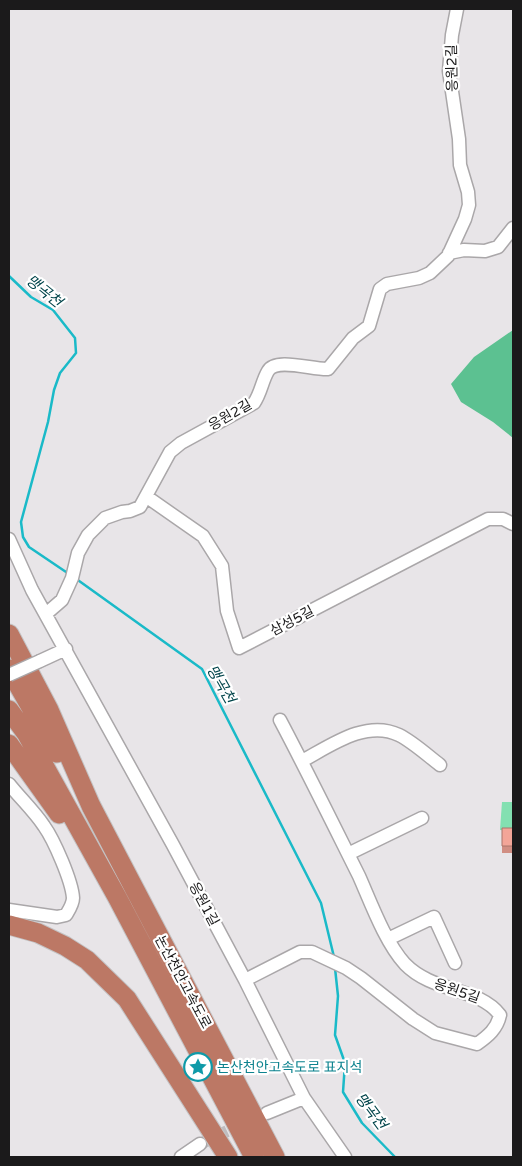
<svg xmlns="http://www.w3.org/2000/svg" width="522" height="1166" font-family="'Varela Round','Noto Sans KR',sans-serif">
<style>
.green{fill:#83e0b1}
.forest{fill:#5cc191}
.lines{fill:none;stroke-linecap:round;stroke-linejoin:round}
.stream{stroke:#1abac8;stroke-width:2.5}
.minor-tunnel{stroke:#bfbcbf;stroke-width:12;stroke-dasharray:12 6;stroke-linecap:butt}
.minor-casing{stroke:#aaa7a9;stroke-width:15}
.highway-casing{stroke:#c4c3c4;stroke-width:21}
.minor{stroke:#fff;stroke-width:12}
.highway{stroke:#bc7865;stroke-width:19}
.minor-bridge-casing{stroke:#aaa7a9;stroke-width:15;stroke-linecap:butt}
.minor-bridge{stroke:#fff;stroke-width:12}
.wall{fill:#d18e83}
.building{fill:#f3a598;stroke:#aa746a}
.labels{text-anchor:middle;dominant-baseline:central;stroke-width:4.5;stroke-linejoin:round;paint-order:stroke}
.street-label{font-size:14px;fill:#1b1a1b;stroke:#fff}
.culture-label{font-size:14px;fill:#0d838f;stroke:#fff;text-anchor:start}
.water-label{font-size:15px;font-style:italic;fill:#01444a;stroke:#fff}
</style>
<rect width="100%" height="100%" fill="#e8e5e8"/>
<path class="green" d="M502 802H513V831L500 830Z"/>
<path class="forest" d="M513 330V438L493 422 461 402 451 384 474 357Z"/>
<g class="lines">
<path class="stream" d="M9 276 31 297 53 310 75 338 76 353 60 373 54 390 48 422 21 522 23 537 29 547 69 574
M75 578 202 669 321 903 334 957
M335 968 338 996 335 1035 345 1063 343 1092 362 1123 395 1157"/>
<path class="minor-tunnel" d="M200 1144 244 1123"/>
<defs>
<path id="minor" d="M449 253 464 250 485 251 498 247 513 228
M147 497 203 536 222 566 227 611 239 648 488 519H503L513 524
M9 539 32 590 173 845 245 980 304 1098 345 1157
M47 613 62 600 72 578 78 553 88 535 105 518 122 512 130 511 140 507 170 452 181 443 254 403C261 393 262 381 268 371 276 357 313 370 328 369L353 338 369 326 380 289 387 284 419 278 430 273 448 256 465 219 469 205 468 192 460 165 459 139 449 71 452 35 457 9
M40 661 66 649
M302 761C330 746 366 719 399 735 413 742 427 755 440 765
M9 784C20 798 34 811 44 826 54 840 72 881 73 898 73 904 69 910 66 915L57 917 9 910
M348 854 422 818
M388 939 434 917 455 963
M245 980 300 952H312L346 968 361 978 413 1019 435 1033 477 1044C488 1036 497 1029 500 1015 479 987 433 993 405 964 385 942 371 903 359 876 333 824 307 771 280 720
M267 1113 304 1098
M181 1157 200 1144"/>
<path id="highway" d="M9 634 49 710 91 806 275 1157
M9 669 57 753
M9 710 26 733 117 897 254 1157
M9 744 59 814
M9 925 38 933 65 946 87 960 127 999 228 1157"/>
</defs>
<use href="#minor" class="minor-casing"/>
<use href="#highway" class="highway-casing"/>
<use href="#minor" class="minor"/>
<use href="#highway" class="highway"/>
<defs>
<path id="minor-bridge" d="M9 675 40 661"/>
</defs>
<use href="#minor-bridge" class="minor-bridge-casing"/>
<use href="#minor-bridge" class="minor-bridge"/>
</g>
<path class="wall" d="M502 828H513V853H502Z"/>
<path class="building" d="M502 828H513V846H502Z"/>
<defs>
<symbol id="sight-ring" viewBox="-11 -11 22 22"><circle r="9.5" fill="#fff" stroke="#0f9aa8" stroke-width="1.5"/><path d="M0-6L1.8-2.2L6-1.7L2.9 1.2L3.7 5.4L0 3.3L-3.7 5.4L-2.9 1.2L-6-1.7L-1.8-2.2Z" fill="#0f9aa8"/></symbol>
</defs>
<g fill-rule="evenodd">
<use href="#sight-ring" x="182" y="1051" width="32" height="32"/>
</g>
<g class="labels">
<g class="street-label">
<text transform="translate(452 68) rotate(-91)">응원2길</text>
<text transform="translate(230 415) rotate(-30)">응원2길</text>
<text transform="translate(292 621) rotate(-28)">삼성5길</text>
<text transform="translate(204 904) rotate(62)">응원1길</text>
<text transform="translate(183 982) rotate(62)">논산천안고속도로</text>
<text transform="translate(457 991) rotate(19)">응원5길</text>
</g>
<g class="culture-label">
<text x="217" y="1067">논산천안고속도로 표지석</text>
</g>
<g class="water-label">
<text transform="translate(44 291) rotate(39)">맹곡천</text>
<text transform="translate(221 684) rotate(60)">맹곡천</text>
<text transform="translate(371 1111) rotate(53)">맹곡천</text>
</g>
</g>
<rect width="522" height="1166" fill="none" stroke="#1b1a1b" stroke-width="20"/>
</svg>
